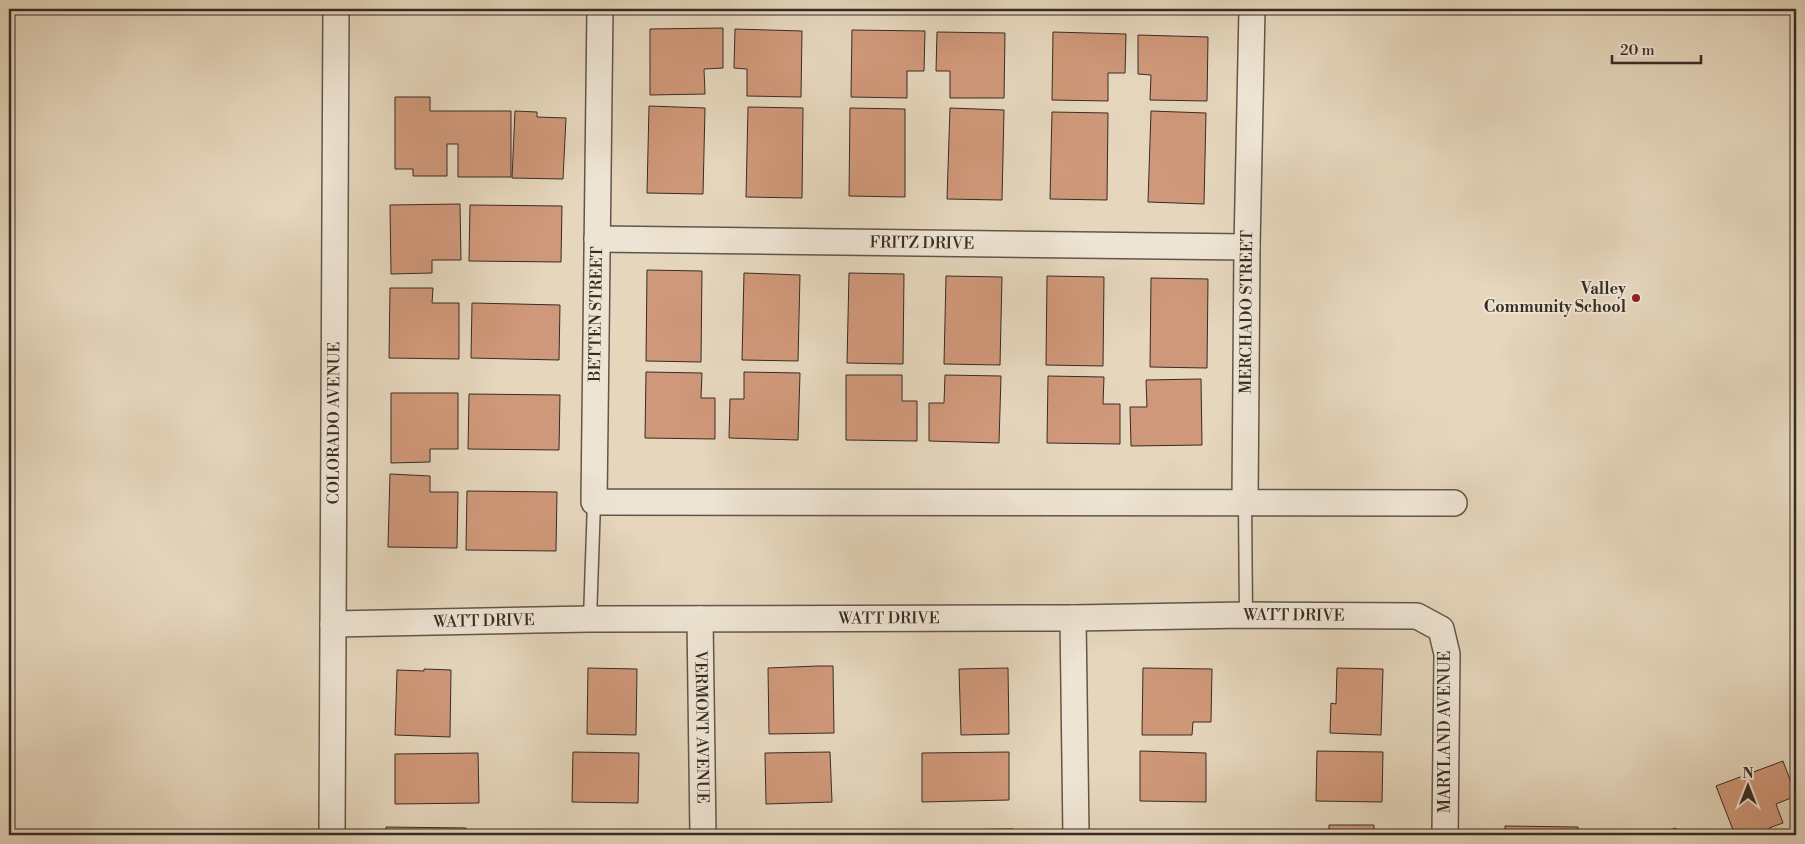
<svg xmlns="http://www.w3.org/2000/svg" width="1805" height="844" font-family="'Libre Bodoni',serif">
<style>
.building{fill:#d0987a;stroke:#372c24}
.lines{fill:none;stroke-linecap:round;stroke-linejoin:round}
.lane-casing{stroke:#62564a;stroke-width:15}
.street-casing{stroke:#62564a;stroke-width:28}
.lane{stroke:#eee4d3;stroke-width:12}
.street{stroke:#eee4d3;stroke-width:25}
.poi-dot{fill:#8f2418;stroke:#eee4d3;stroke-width:2}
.labels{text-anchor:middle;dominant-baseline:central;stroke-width:4;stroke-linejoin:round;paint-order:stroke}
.street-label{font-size:16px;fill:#372c24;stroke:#eee4d3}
.poi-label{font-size:16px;font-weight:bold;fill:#372c24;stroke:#eee4d3;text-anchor:end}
</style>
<rect width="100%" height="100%" fill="#e5d6bc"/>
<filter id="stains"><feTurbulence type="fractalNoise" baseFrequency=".004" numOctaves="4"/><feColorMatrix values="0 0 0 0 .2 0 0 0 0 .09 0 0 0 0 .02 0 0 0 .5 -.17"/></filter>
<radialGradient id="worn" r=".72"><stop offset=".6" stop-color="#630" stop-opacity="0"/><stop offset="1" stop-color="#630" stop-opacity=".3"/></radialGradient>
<path class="building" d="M723 28V68L704 69 705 94 650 95V29Z
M735 29 802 31 801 97 747 96V69L734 68Z
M852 30 925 31 924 71H907V98L851 97Z
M937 32 1005 33 1004 98H950V71H936Z
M1053 32 1126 34 1125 73H1108V101L1052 100Z
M1138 35 1208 37 1207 101 1150 100 1151 75 1138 74Z
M395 97H430V111H511V177H458V144H447V176H413V169H395Z
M649 106 705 108 703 194 647 193Z
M748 107 803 108 802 198 746 197Z
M850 108 905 109V197L849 196Z
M950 108 1004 110 1002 200 947 199Z
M515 111 537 112V117L566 118 563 179 512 178Z
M1151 111 1206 113 1204 204 1148 202Z
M1052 112 1108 113 1107 200 1050 199Z
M460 204 461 260H432V273L391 274 390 205Z
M470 205 562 206 561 262 469 261Z
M647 270 702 271 701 362 646 361Z
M744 273 800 275 798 361 742 360Z
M849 273 904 274 903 364 847 363Z
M946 276 1002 277 1000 365 944 364Z
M1047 276 1104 277 1103 366 1046 365Z
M1151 278 1208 279 1207 368 1150 367Z
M390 288H433L432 303H459V359L389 358Z
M472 303 560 305 559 360 471 358Z
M646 372 702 373 701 398H715V439L645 438Z
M744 372 800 373 798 440 729 438 730 399H744Z
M846 375H902V401H917V441L846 440Z
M945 375 1001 376 999 443 929 441V403H944Z
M1048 376 1104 377 1103 404H1120V444L1047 443Z
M1201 379 1202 445 1131 446 1130 407H1147L1146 380Z
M391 393H458V449H430V462L391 463Z
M469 394 560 395 559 450 468 449Z
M390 474 430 476V492H458L457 548 388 547Z
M467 491 557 492 556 551 466 550Z
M818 666H833L834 733 769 734 768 668Z
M588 668 637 669 636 735 587 734Z
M1008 668 1009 734 961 735 959 669Z
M1143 668 1212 669 1211 722H1193L1192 735H1142Z
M1337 668 1383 669 1381 735 1330 733 1331 703 1336 704Z
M424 669 451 670 450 737 395 735 397 670 424 671Z
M1140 751 1206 753V802L1140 801Z
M1317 751 1383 752 1382 802 1316 801Z
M573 752 639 753 638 803 572 802Z
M830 752 832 802 766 804 765 753Z
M1009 752V800L922 802V753Z
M478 753 479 803 395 804V754Z
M1783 761 1796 796 1776 804 1783 823 1769 828 1771 835H1735L1716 786Z
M1329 825H1374V835H1329Z
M1505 826 1578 827V835H1505Z
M386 827 466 828V835H386Z
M1674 828 1690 835H1671Z
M1013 829V835H939V830Z
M605 830V835H548V831Z"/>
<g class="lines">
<defs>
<path id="lane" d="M1245 502 1246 615
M590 619 594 502"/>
<g id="street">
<path d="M600 9 594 502 1454 503"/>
<path id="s1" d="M597 239 1247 247"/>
<path id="s2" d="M1245 502 1247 247 1252 9"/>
<path d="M1073 618 1076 835"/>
<path id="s3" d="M700 619 703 835"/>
<path id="s4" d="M333 624 590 619 1073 618 1246 615 1417 616 1441 629 1447 654 1445 835"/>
<path id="s5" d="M332 835 336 9"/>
</g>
</defs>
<use href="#lane" class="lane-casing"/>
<use href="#street" class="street-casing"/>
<use href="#lane" class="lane"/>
<use href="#street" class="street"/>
</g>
<circle class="poi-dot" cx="1636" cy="298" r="5"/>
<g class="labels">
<g class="street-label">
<text stroke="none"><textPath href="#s1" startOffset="325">FRITZ DRIVE</textPath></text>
<text stroke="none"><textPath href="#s2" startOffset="190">MERCHADO STREET</textPath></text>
<text transform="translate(596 314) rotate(-89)">BETTEN STREET</text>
<text stroke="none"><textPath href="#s5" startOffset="412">COLORADO AVENUE</textPath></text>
<text stroke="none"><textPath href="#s4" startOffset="961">WATT DRIVE</textPath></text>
<text stroke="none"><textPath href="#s4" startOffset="556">WATT DRIVE</textPath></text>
<text stroke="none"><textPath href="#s4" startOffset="151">WATT DRIVE</textPath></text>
<text stroke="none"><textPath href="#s3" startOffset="108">VERMONT AVENUE</textPath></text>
<text transform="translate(1445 732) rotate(-90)">MARYLAND AVENUE</text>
</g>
<g class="poi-label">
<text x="1626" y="289">Valley<tspan x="1626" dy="18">Community School</tspan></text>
</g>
</g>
<rect width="1805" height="844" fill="none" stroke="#e5d6bc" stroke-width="30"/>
<rect x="10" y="10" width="1785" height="824" fill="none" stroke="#372c24" stroke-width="2.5"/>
<rect x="15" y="15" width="1775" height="814" fill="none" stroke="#372c24"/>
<g transform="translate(1748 786)" stroke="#eee4d3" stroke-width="4" paint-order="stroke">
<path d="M0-4L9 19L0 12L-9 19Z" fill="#372c24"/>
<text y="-8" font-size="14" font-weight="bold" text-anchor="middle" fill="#372c24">N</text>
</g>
<path d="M1612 55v8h89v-8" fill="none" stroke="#372c24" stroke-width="2.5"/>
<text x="1620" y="55" font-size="15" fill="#372c24" stroke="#eee4d3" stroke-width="4" paint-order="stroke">20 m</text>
<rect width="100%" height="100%" filter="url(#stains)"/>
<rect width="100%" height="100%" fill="url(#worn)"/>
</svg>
